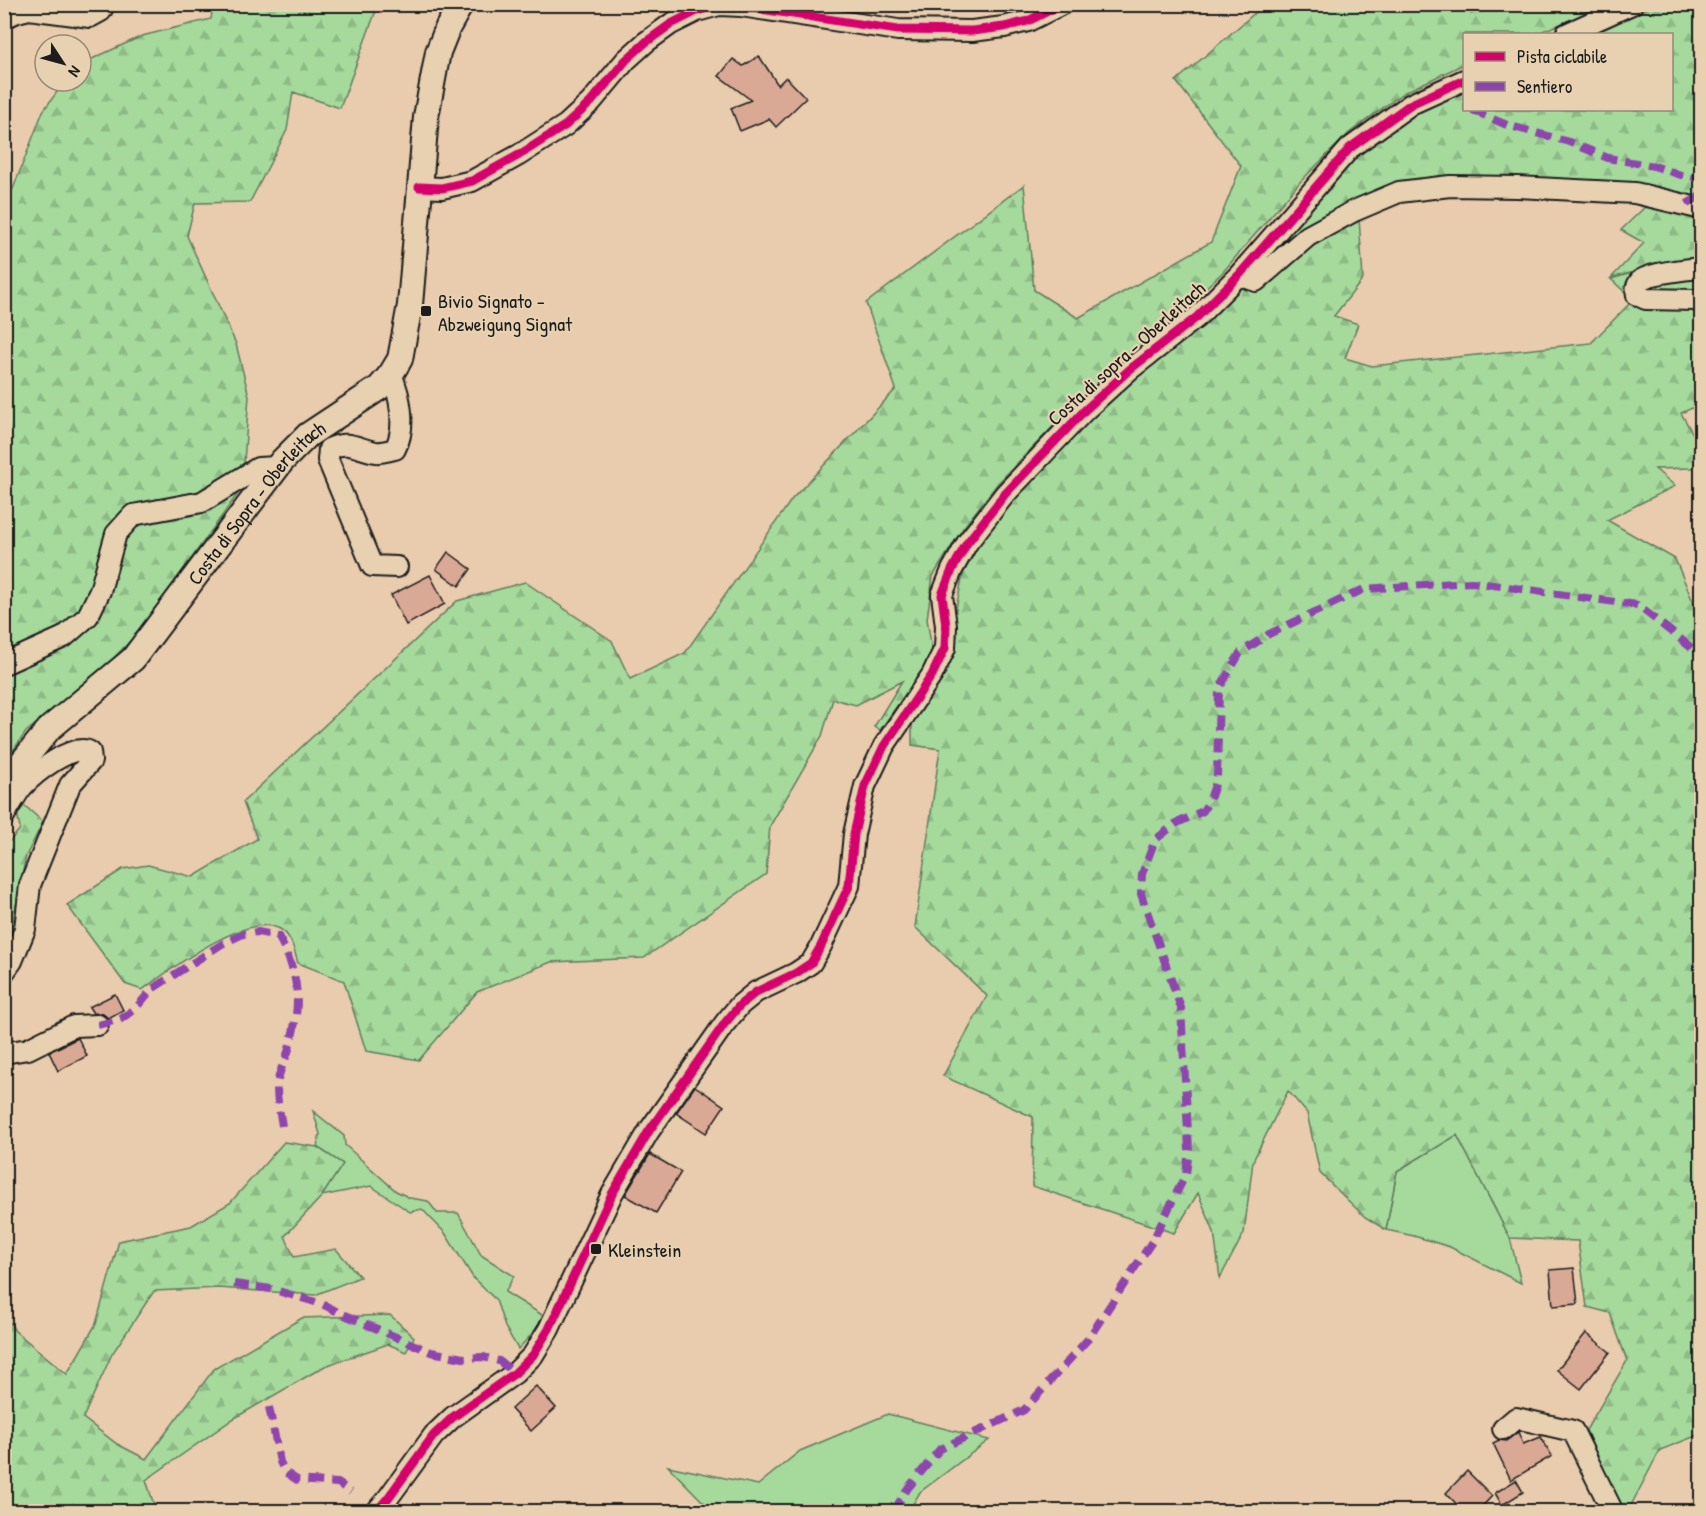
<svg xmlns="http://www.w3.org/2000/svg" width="1706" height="1516" font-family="'Patrick Hand',sans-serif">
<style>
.green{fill:#a5da9c;stroke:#607b5c;stroke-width:1.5}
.forest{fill:url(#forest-firs);stroke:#607b5c;stroke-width:1.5}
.building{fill:#daa995;stroke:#1c1c1c;stroke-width:1.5}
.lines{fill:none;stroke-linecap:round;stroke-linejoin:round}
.minor-casing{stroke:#1c1c1c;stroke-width:24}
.major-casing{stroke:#1c1c1c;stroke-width:28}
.minor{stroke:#e7d1b0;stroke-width:20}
.major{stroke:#e7d1b0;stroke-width:24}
.quiet{stroke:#8e44ad;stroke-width:8;stroke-dasharray:15 8;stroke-linecap:butt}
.cycleway-casing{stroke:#e7d1b0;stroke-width:13}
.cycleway{stroke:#d6006c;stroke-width:9}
.poi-dot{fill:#1c1c1c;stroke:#e7d1b0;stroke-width:2}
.labels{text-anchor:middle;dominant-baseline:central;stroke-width:4.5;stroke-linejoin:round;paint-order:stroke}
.poi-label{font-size:20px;fill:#1c1c1c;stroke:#e7d1b0;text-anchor:start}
.street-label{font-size:20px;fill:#1c1c1c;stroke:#e7d1b0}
</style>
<defs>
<pattern id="forest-firs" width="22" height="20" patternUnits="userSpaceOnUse" patternTransform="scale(1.5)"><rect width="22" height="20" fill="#a5da9c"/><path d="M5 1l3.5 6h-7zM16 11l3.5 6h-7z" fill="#8dba86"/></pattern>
</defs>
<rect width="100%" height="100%" fill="#e9ccad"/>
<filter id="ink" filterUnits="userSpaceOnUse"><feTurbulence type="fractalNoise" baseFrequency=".0167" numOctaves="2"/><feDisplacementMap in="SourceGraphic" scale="12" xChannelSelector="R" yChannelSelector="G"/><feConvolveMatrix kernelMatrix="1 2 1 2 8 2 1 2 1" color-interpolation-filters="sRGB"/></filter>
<g filter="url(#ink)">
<path class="green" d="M1635 272C1627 283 1626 288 1633 300L1611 279Z
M313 1111 344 1136 345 1145 396 1191 410 1198 428 1201 437 1213H458L481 1255 514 1276 505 1292 547 1318 518 1349 505 1327 496 1300 474 1279 445 1233 422 1209 410 1212 371 1186 322 1196 342 1164 317 1147 320 1134Z
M1457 1135 1510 1238 1521 1283 1450 1247 1414 1236 1386 1230 1397 1171Z
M888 1414 989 1440 920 1492 909 1511H712L668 1466 758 1485 800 1451Z"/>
<path class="forest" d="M1467 4 1471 14 1512 5H1609L1535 34H1464V64L1403 93 1349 133 1300 182 1222 273 1071 408 998 483 963 528 933 576 927 619 932 650 923 669 880 730 874 727 902 681 856 705 833 699 822 736 770 826 766 874 644 958 551 962 477 992 419 1060 366 1051 344 981 298 963C294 951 292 934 278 928 244 913 170 970 142 990L125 984 67 905 123 869 148 865 193 877 257 839 243 802 457 601 525 582 612 641 630 679 685 653 792 499 896 389 866 303 1024 185 1034 290 1078 318 1211 242 1241 166 1176 81 1264 5Z
M213 5H378L340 108 293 92 287 130 250 202 195 203 187 236 236 344 249 396 242 488 137 634 101 671 26 732 5 762V200L13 189 43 111 65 81H81V64L142 36 211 19Z
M1656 5H1701V201L1453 179 1286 246 1253 269C1279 239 1304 207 1332 179 1368 142 1418 109 1464 89V110H1672V34H1588Z
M1648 204 1701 216V263L1656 266 1611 278 1644 243 1621 230Z
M1359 218 1363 279 1334 316 1358 324 1345 358 1372 366 1591 343 1633 300 1701 308V404L1681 413 1701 448 1693 468 1655 469 1675 486 1607 520 1675 559 1702 623 1701 1434 1660 1450 1628 1511H1621L1586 1430 1627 1361 1610 1313 1587 1307 1578 1241 1510 1238 1457 1135 1397 1171 1386 1230 1365 1217 1320 1173 1307 1113 1288 1091 1253 1161 1244 1233 1220 1278 1214 1232 1198 1193 1174 1233 1032 1186 1033 1117 943 1076 987 996 915 927 940 749 912 745V721L951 654 957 636 955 613 963 574 979 545 1026 484 1108 401 1219 310 1240 286 1258 290 1309 240Z
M1701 272V299L1666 294 1658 288 1660 282Z
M25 806 43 822 26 856 9 940 5 947V847L20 829 17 812Z
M284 1142 317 1147 343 1164 322 1196 285 1236 294 1257 336 1249 360 1277 315 1295 219 1288 154 1291 112 1354 83 1418 117 1444 146 1459 214 1369 302 1318 390 1315 414 1337 406 1352 388 1344 325 1366 233 1419 146 1480 156 1511H108L106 1508 91 1512 5 1511V1315L15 1331 67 1374 96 1324 119 1241 191 1226 230 1203Z"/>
<path class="building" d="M759 56 778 85 786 77 806 98 776 127 769 119 740 131 731 108 751 100 719 76 733 59 743 66Z
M448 552 471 569 459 586 436 569Z
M430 575 445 604 406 625 391 595Z
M115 994 123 1010 108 1018 103 1014 93 1013 89 1007Z
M78 1038 87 1056 58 1071 49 1052Z
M695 1086 724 1106 706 1133 676 1113Z
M650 1154 681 1172 656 1213 625 1195Z
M1574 1268 1578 1304 1553 1306 1550 1270Z
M1586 1333 1610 1352 1581 1389 1557 1370Z
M536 1386 556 1408 531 1431 511 1409Z
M1518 1432 1523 1444 1541 1437 1552 1456 1511 1480 1493 1443 1499 1440 1506 1441Z
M1467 1471 1492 1496 1477 1512H1464L1446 1493Z
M1516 1480 1523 1492 1502 1505 1495 1493Z"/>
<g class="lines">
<defs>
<path id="minor" d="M4 18 17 12 29 9 90 17 101 11 104 4
M1566 34 1632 4
M419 187 442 188 472 181 519 155 566 125 591 102 626 60 646 42 671 24 697 11 719 5 741 6 898 30 972 31 1004 27 1028 21 1062 4
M1702 268C1689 269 1648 273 1640 281 1636 286 1636 289 1637 295L1646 299 1695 300 1702 303
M1239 275 1256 281 1308 236 1354 211 1399 192 1450 186 1517 187 1635 193 1702 209
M391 374C400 395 407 427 395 449 389 450 382 453 376 452 357 449 349 439 329 449L328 460 372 566 397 567
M4 664 64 637 88 616 100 591 116 534 133 515 202 502 258 468 277 467
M4 816C10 806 15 796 22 787 34 774 73 742 90 752L91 761 70 785 30 885 25 929 12 961 4 972
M4 1053 28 1049 74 1026 98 1025
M1503 1429 1516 1418 1573 1431 1613 1512
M376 1512 388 1498 434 1435 453 1417 515 1373 533 1355 549 1329 612 1194 649 1131 725 1023 740 1005 756 992 796 973 811 963 821 946 849 886 854 834 865 786 884 746 932 675 945 648 946 626 942 595 952 570 967 543 1005 494 1085 410 1129 370 1197 317 1239 275 1350 148 1411 104 1464 80"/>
<g id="major">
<path id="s1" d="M4 784 49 729 133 659 282 461 308 435 379 388 391 374 400 359 410 305 426 117 438 52 448 27 461 4"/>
</g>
</defs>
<use href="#minor" class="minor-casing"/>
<use href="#major" class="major-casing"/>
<use href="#minor" class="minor"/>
<use href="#major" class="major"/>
<path class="quiet" d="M1472 110 1507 125 1569 142 1608 158 1654 166 1681 175 1702 178
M1687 204 1702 195
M98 1025 121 1019 136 1008 152 989 222 944 243 934 258 932 278 936C301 977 301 1005 289 1049 286 1059 280 1069 278 1080 275 1095 280 1111 282 1126
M234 1284 271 1289 322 1304 340 1313 431 1352 463 1358 483 1357 499 1361 515 1373
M269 1407 280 1462 285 1472 297 1480 338 1483 351 1492
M893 1512 908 1488 940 1449 1024 1410 1088 1339 1153 1240 1186 1174 1189 1150 1181 1008 1141 894 1142 874 1155 840 1175 824 1203 811 1210 799 1217 779 1219 689 1240 653 1269 634 1364 589 1472 582 1637 605 1702 656"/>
<defs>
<path id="cycleway" d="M419 187 442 188 472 181 519 155 566 125 591 102 626 60 646 42 671 24 697 11 719 5 741 6 898 30 972 31 1004 27 1028 21 1062 4
M376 1512 388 1498 434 1435 453 1417 515 1373 533 1355 549 1329 612 1194 649 1131 725 1023 740 1005 756 992 796 973 811 963 821 946 849 886 854 834 865 786 884 746 932 675 945 648 946 626 942 595 952 570 967 543 1005 494 1085 410 1129 370 1197 317 1239 275 1350 148 1411 104 1464 80"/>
</defs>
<use href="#cycleway" class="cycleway-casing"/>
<use href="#cycleway" class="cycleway"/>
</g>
</g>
<g class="poi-dot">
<rect x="420" y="305" width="12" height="12" rx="3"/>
<rect x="590" y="1243" width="12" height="12" rx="3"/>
</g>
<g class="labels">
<g class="poi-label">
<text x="438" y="300">Bivio Signato -<tspan x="438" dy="23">Abzweigung Signat</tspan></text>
<text x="608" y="1249">Kleinstein</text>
</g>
<g class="street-label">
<text transform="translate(1126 353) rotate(-42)">Costa di sopra - Oberleitach</text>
<text stroke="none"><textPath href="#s1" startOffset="380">Costa di Sopra - Oberleitach</textPath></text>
</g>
</g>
<rect width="1706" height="1516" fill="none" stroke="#e7d1b0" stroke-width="24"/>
<rect x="12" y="12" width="1682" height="1492" fill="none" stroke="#1c1c1c" stroke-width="2" filter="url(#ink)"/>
<rect x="1463" y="33" width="210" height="78" fill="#e7d1b0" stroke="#968975" stroke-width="1.5"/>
<rect x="1475" y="52" width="30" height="9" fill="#d6006c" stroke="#968975" stroke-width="1.5"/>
<text x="1517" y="63" font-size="18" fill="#1c1c1c">Pista ciclabile</text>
<rect x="1475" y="82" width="30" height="9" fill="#8e44ad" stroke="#968975" stroke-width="1.5"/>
<text x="1517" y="93" font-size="18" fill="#1c1c1c">Sentiero</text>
<g transform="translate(63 63) rotate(126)"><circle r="28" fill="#e7d1b0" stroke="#968975" stroke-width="1.5"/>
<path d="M0-4.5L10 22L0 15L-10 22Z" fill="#1c1c1c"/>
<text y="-9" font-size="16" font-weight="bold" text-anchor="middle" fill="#1c1c1c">N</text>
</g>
</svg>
